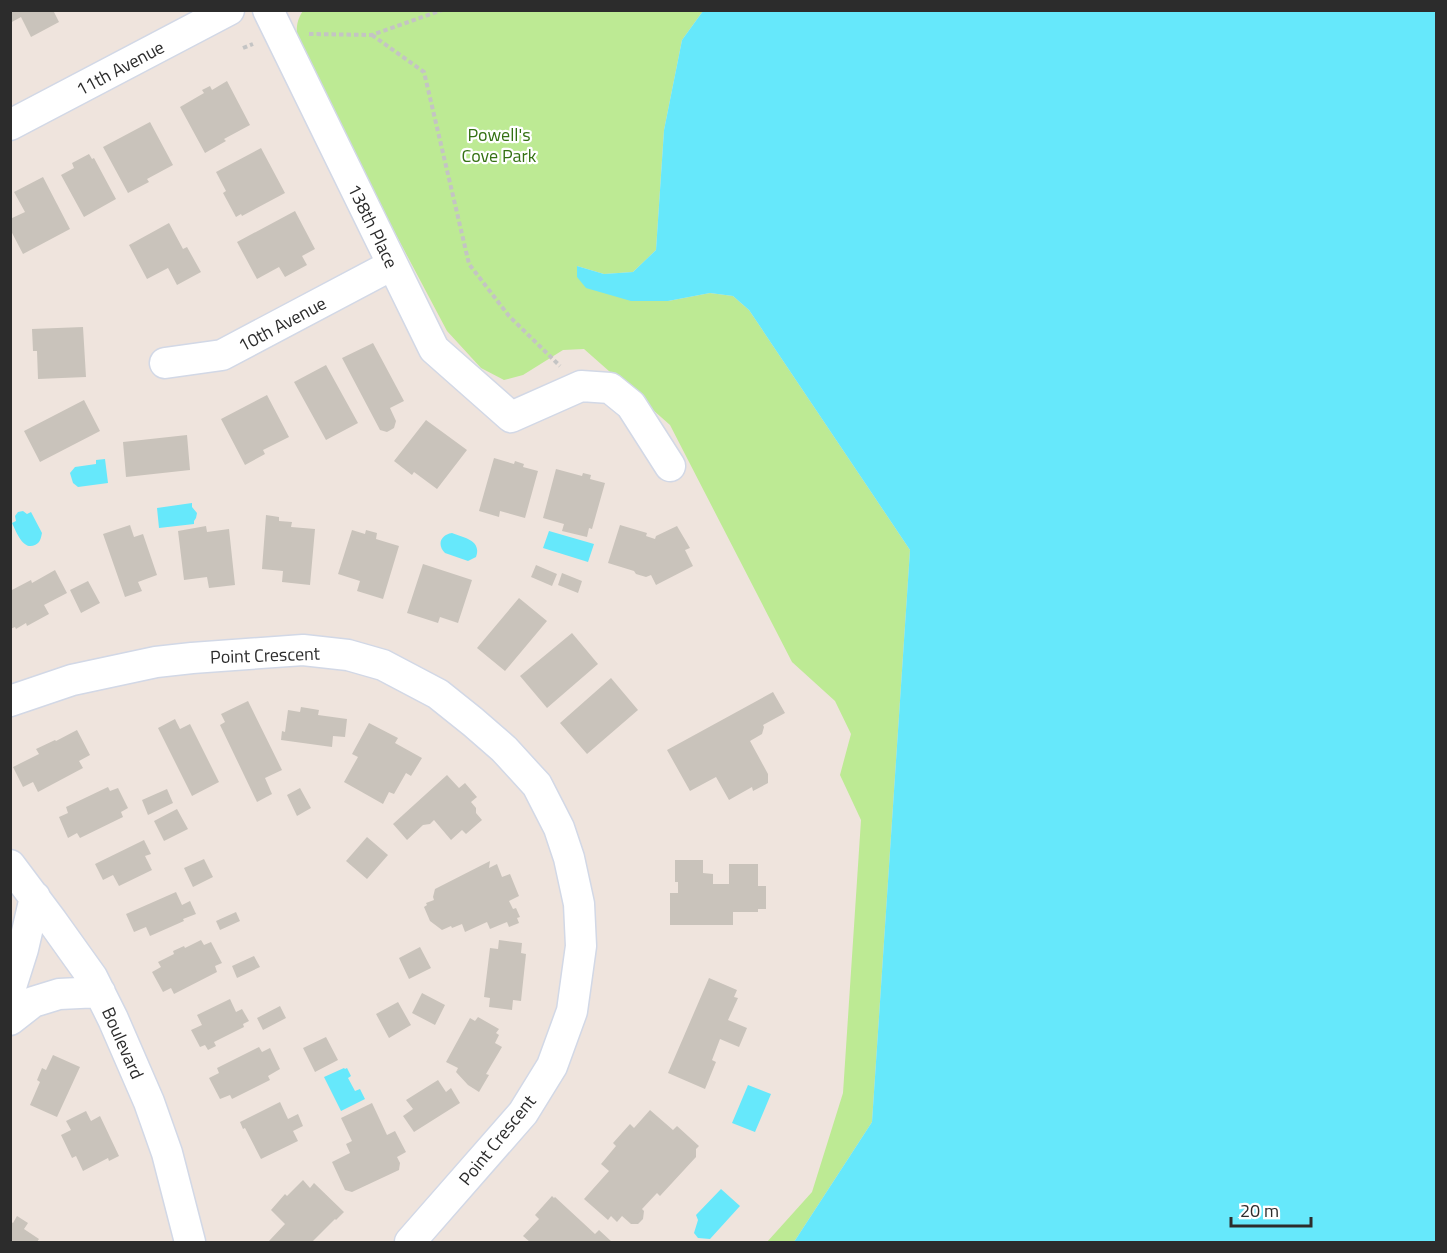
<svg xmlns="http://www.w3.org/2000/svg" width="1447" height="1253" font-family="'Titillium Web',sans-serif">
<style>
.green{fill:#bdea94}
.water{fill:#66e8fb}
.building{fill:#c9c3bb}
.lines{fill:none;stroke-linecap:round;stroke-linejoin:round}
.street-casing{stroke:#d2d8e6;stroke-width:33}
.path{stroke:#c4c4c4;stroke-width:4;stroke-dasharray:4.5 3;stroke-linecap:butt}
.street{stroke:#fff;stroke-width:30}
.labels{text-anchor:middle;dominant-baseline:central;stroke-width:4.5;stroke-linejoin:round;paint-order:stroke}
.street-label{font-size:18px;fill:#2c2c2c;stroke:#fff}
.park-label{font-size:18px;fill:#347113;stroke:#fff}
</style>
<rect width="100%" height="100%" fill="#efe4dd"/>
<path class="green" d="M303 11H703L682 40 664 130 656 250 633 272 604 274 577 266V277L668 301 710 293 733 296 749 310 910 550 872 1122 794 1242H767L812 1192 843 1093 861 820 840 775 851 734 835 701 792 662 670 425 584 349 563 350 523 375 504 380 481 368 447 331 303 59C298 43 292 26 303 11Z"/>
<path class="water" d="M703 11H1436V1242H794L872 1122 910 550 749 310 733 296 710 293 668 301H631L586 288 577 277V266L604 274 633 272 656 250 664 130 682 40Z
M105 459 108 483 78 487 73 483 70 473 75 467 96 464V460Z
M192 503V507L197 513 196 518 194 521V524L159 528 157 508Z
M23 511 27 514 31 512 42 533C41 538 40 543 35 545 23 551 16 531 12 523L16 521 15 516 18 512Z
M549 531 594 544 588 562 543 548Z
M452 533C464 538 482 540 476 557L468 561 445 553C437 545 440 535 452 533Z
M344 1068 345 1069 347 1068 351 1076 348 1078 355 1091 360 1089 365 1099 341 1111 324 1077Z
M748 1085 771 1094 755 1132 732 1123Z
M721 1189 740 1206 710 1239 698 1238 694 1233 698 1220 696 1215Z"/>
<path class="building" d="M10 10H53L59 22 31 37 21 17 10 23Z
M227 81 250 125 224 139 226 141 205 153 180 107 204 93 202 90 210 86 212 90Z
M150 122 173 165 147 179 149 182 128 193 103 147Z
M261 148 285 193 242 216 241 214 236 217 223 193 226 191 216 172Z
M89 154 92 159 94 158 116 199 84 217 61 175 74 168 72 163Z
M43 177 70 229 23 254 10 229V219L25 212 14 192Z
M295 211 315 249 302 256 307 265 285 277 279 267 257 279 237 242Z
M169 223 183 249 187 247 201 272 177 285 168 268 147 279 129 245Z
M83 327 86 377 38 379 37 351H33L32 329Z
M373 343 404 401 390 408 396 421 394 428 387 432 380 430 342 358Z
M326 365 358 423 326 440 294 382Z
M267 395 289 437 263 450 265 454 245 465 221 419Z
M84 400 100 431 40 462 24 431Z
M426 420 467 450 437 489 414 472 412 475 394 461Z
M187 435 190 470 126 477 123 442Z
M494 458 514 464 515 461 524 464 523 467 538 471 525 518 500 511 499 517 479 511Z
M556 469 582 476 583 473 591 475 590 479 605 483 592 529 589 528 587 537 562 531 564 524 543 518Z
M266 515 279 517V521L292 522 291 527 315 529 310 585 282 582 283 571 262 569Z
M130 525 134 537 143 534 157 575 138 582 142 591 125 597 103 534Z
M620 525 647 533 646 536 655 539 656 536 677 526 690 548 685 550 693 566 656 585 651 575 646 577 636 574 634 571 608 563Z
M206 526 207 532 229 529 235 585 209 588 207 577 184 580 178 531Z
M352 530 365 534 366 530 377 533 376 539 399 546 383 599 357 591 360 581 338 574Z
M423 564 472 580 458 623 440 617 438 623 407 613Z
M536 565 557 574 552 586 531 577Z
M55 570 67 593 44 605 49 614 27 626 26 623 16 629 15 627 10 629V591L31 580 32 583Z
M562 573 582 581 578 593 558 585Z
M88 581 100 603 81 613 70 590Z
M519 598 547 621 505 671 477 648Z
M572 633 598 664 547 708 520 676Z
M611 678 638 710 587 754 560 723Z
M773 692 785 713 763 725 764 727 762 734 750 741 768 774V783L753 791 752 787 729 800 716 777 690 791 667 750Z
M248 701 282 770 265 778 272 794 257 802 220 725 225 722 221 714Z
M301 707 319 710 318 715 347 719 345 737 333 736 332 747 281 740 282 731 285 732 288 710 300 712Z
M175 719 180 729 190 724 219 782 192 796 158 728Z
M369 723 398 738 395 743 422 758 411 776 406 773 394 794 389 792 383 804 344 782 358 757 352 754Z
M77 730 90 755 79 761 83 768 38 792 33 782 23 787 13 767 39 754 36 749 55 740 56 741Z
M447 775 459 788 465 783 477 797 471 802 476 808V813L482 820 466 834 462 830 451 840 434 820 430 824 423 825 407 840 393 824Z
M108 787 110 791 118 788 128 808 121 812 123 817 80 838 77 833 68 838 59 817 68 813 66 807Z
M300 788 311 808 297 816 287 795Z
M167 789 173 803 148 815 142 800Z
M177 809 188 829 164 841 154 821Z
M367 837 388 855 367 879 346 861Z
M144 840 151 854 145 856 152 870 119 886 113 875 103 880 95 864Z
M204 859 213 877 193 887 184 868Z
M675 860H703V873L713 874V884H729V864H758V886H766V909H758V912H733V925H670V893H678V882H675Z
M490 861 489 868 497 864 502 877 510 874 519 896 509 901 513 909 516 908 520 917 517 918 519 923 509 927 507 922 490 929 487 922 465 932 462 924 452 928 451 926 442 930 430 921 424 907 427 905 426 903 434 900 433 897 435 889Z
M176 892 182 905 190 901 196 914 183 919 184 921 150 936 146 927 134 932 126 914Z
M236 912 240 921 220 930 216 921Z
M201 940 204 945 211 942 222 963 215 966 217 972 174 994 171 988 163 992 152 972 161 967 158 962 174 954 173 951 184 946 185 948Z
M499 940 522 943 521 953 526 954 521 1001 513 1000 512 1010 489 1007 490 998 484 997 490 948 498 949Z
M420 947 431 968 409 979 399 958Z
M254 956 260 967 237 978 232 966Z
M709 978 737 990 734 997 738 998 728 1020 747 1028 739 1047 720 1039 712 1060 716 1062 705 1089 668 1073Z
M422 993 445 1005 435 1025 412 1013Z
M230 999 236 1012 242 1009 249 1021 243 1024 244 1027 214 1042 216 1046 208 1050 205 1045 200 1047 191 1030 202 1025 197 1015Z
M398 1002 411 1025 389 1038 376 1014Z
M280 1006 286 1018 263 1030 257 1018Z
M478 1017 499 1029 496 1033 499 1035 495 1043 502 1047 486 1074 489 1075 479 1092 468 1085 456 1072 458 1068 446 1062 470 1018 475 1021Z
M326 1037 338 1060 315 1072 303 1048Z
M259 1047 262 1052 270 1048 280 1069 268 1076 270 1080 232 1099 230 1095 220 1099 209 1078 219 1073 217 1068Z
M53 1055 80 1067 57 1117 30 1105 40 1082 37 1080 42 1068 46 1070Z
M438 1080 446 1092 451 1088 460 1103 414 1132 403 1116 413 1109 406 1100Z
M280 1102 288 1119 298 1114 303 1126 293 1131 298 1141 261 1159 245 1128 243 1129 240 1122Z
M372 1103 387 1135 395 1131 406 1152 397 1157 400 1163 399 1170 352 1192 345 1190 332 1162 350 1153 346 1144 352 1141 341 1118Z
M650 1110 673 1130 677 1126 699 1146 696 1149V1157L660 1196 657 1193 642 1209 644 1211 643 1219 638 1224H631L622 1216 617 1222 611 1216 608 1220 584 1199 609 1171 601 1164 616 1146 613 1143 630 1124 634 1128Z
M86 1111 91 1121 100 1116 119 1156 109 1161 108 1158 83 1171 76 1156 72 1158 61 1135 71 1130 66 1121Z
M303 1180 310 1188 314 1183 344 1212 336 1220 335 1219 313 1241 314 1242H271L269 1241 285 1224 271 1210 285 1194 287 1196Z
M552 1196 554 1198 555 1197 595 1234 599 1230 612 1242H530L523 1236 539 1219 535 1215Z
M17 1216 28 1223 24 1229 39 1239 37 1242H10V1221L13 1223Z"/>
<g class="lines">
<defs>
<path id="street" d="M268 10 434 349 511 417 581 386 610 388 631 405 670 466
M10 125 229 10
M165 363 222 355 392 265
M10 701 72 680 156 662 192 658 303 650 348 655 383 665 438 694 473 722 504 749 537 785 559 828 569 858 579 904 581 946 572 1011 552 1066 523 1113 410 1242
M10 865 52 921 92 977 113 1019 149 1102 167 1153 190 1242
M10 990 23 949 35 897
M10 1020 33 1002 59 994 100 992"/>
</defs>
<use href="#street" class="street-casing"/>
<path class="path" d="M309 34 372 35 442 10
M372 35 424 72 469 264 509 316 560 366
M243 48 253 44"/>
<use href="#street" class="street"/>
</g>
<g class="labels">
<g class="street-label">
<text transform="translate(120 68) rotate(-28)">11th Avenue</text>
<text transform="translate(373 226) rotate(64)">138th Place</text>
<text transform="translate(282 324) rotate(-28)">10th Avenue</text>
<text transform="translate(265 655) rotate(-2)">Point Crescent</text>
<text transform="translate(123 1043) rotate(66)">Boulevard</text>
<text transform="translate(497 1140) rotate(-51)">Point Crescent</text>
</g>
<g class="park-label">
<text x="499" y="134">Powell's<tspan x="499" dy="21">Cove Park</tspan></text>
</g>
</g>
<rect width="1447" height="1253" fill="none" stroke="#2c2c2c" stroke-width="24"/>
<path d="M1231 1217v9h80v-9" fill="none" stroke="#2c2c2c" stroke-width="3"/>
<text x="1240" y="1217" font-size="18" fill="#2c2c2c" stroke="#ffffff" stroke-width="4.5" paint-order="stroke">20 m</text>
</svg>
